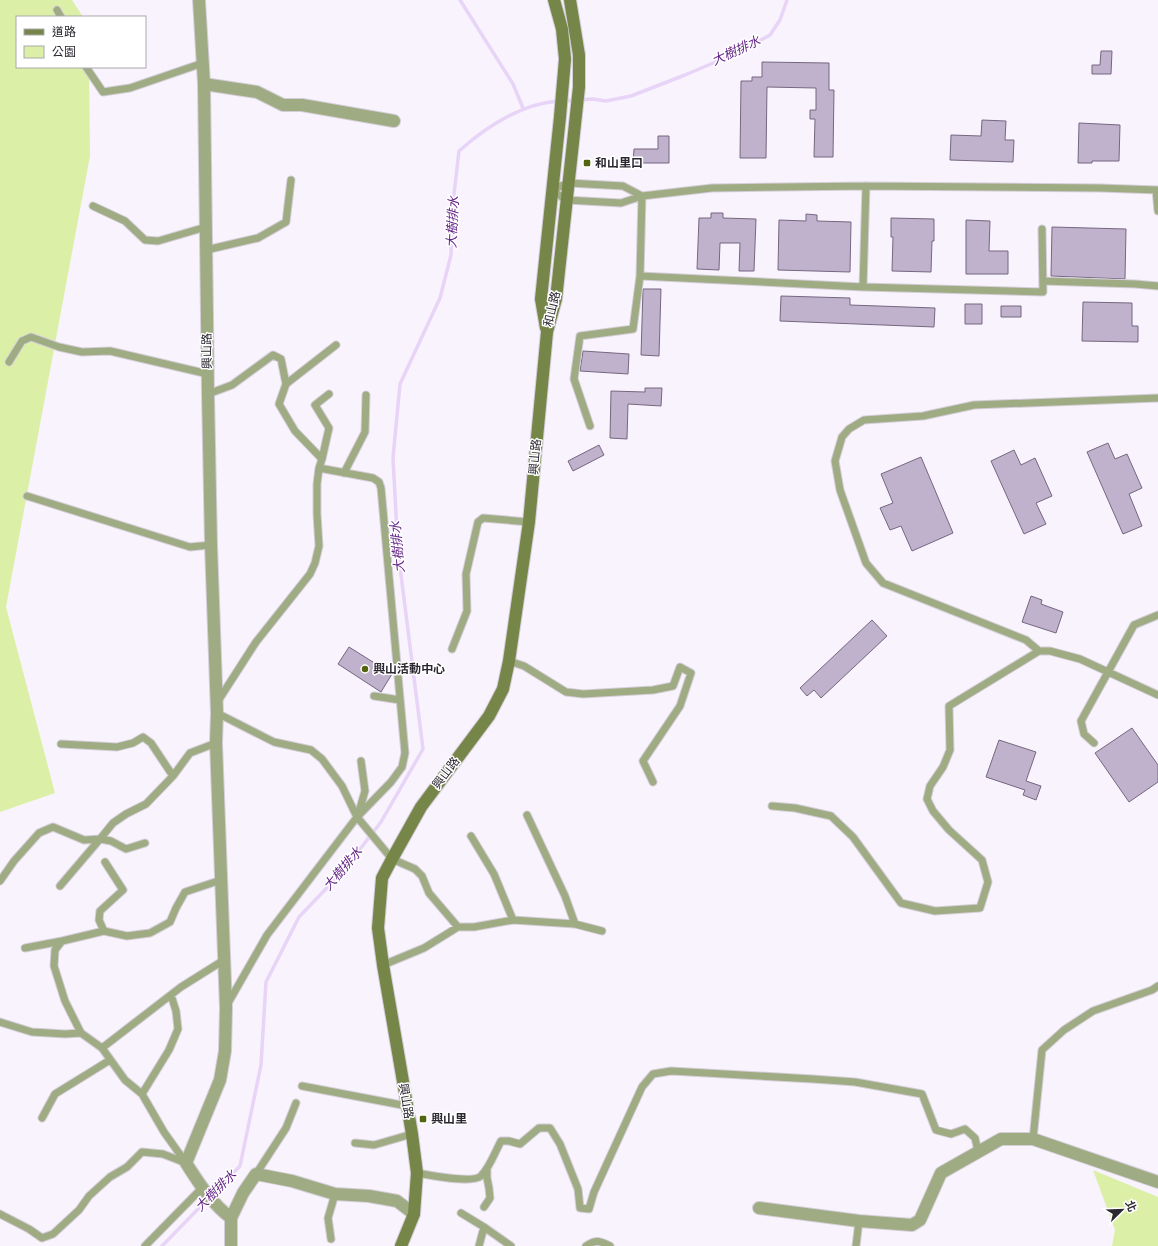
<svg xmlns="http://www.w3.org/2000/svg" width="1158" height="1246" font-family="'Nunito Sans','Noto Sans TC',sans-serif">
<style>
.green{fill:#dbf0a6}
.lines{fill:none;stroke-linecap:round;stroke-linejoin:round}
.stream{stroke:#e7d4f7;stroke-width:3.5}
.building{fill:#c0b1cc;stroke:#756780}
.lane-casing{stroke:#d4ced9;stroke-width:9}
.street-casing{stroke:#d4ced9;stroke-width:14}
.secondary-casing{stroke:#d4ced9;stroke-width:14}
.lane{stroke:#9fab82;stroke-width:7}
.street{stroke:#9fab82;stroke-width:12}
.secondary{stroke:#768649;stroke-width:12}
.poi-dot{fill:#52640d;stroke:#fff;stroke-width:1.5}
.labels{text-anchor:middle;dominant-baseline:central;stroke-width:3;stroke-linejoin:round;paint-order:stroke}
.poi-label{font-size:12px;font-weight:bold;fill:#2b2630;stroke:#fff;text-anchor:start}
.street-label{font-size:12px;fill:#2b2630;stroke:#fff}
.water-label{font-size:13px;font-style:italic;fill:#632486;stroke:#fff}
</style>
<rect width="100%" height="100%" fill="#f9f3fe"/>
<path class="green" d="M0 0H72L83 17H17V67H89L90 156 6 607 55 793 0 812Z
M1093 1170 1158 1197V1246H1112L1115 1230Z"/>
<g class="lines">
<path class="stream" d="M460 0 513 84 523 108
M564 101 593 99 606 101 631 96 685 75 739 52 770 35 780 20 787 0
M162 1246 240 1166 261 1065 266 982 299 917 343 871 381 822 423 749 398 551 393 458 400 384 440 298 451 255 452 211 459 151C486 127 521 104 558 101"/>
</g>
<path class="building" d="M1101 51H1112L1111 74H1092V65H1100Z
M762 62 829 63V90H834L833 157H814L815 119H810V110H816V88L767 87 766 158H740L741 81H752V77H762Z
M982 120 1006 121 1005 140H1014L1013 162 950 160 951 135 981 136Z
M1079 123 1120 125 1119 161H1092V163H1078Z
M658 136H669V163H633L634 149H658Z
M711 213H723V218L756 219 754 271H739L740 243H720L719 270 697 269 699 218H711Z
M806 214 817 215V221L851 222 850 272 778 270 779 220 806 221Z
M891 218 934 219V241H932L931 272 892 271 893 237H891Z
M966 220 990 221 989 251H1008V274H966Z
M1052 227 1126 229 1125 279 1051 276Z
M643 289H661L659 356 641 355Z
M781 296 850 298V305L935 308 934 327 780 321Z
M1083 302 1132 303V326H1138V342L1082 341Z
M965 304H982V324H965Z
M1001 306H1021V317H1001Z
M583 351 629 354 628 374 580 371Z
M645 388H662L661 406 628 404 627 439 610 438 611 391 645 392Z
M1108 443 1115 459 1127 454 1142 488 1129 494 1142 526 1123 534 1087 452Z
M599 445 604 455 573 471 568 461Z
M1014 450 1021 465 1035 458 1052 496 1036 503 1046 524 1024 534 991 461Z
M921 457 953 533 912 551 901 526 890 530 880 508 893 503 881 474Z
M1031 596 1042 600 1041 604 1063 612 1056 633 1022 622Z
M872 620 887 636 821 698 814 690 807 696 800 688Z
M349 647 392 674 381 692 338 664Z
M1132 728 1158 765V782L1129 802 1095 753Z
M999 740 1036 752 1026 781 1041 786 1036 800 1023 795 1025 790 986 777Z"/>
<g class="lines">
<defs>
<path id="lane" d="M57 10 61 17
M86 67 103 92 130 88 203 63
M552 190 566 200 621 203 642 196 712 188 866 186 1100 188 1158 190
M552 190 568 183 623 186 642 196
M1156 190 1158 211
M93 206 125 221 145 240 158 241 206 227
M206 250 258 238 286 222 291 180
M640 276 863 287 1043 292 1042 229
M1043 281 1135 284 1158 286
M863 287 866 186
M9 362 22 341 31 337 59 347 82 352 110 351 208 374
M286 384 336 345
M208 394 232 385 273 355 281 359 286 384 279 404 295 431 322 459
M590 426 574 379 580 336 633 329 640 276 642 196
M344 473 365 432 366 395
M27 496 190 547 211 545
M452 649 467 611 466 574 478 522 483 518 529 522
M1039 651 1026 640 883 583 866 563 840 490 835 461 842 437 849 429 864 420 923 416 974 405 1158 398
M509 661 524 666 566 692 583 694 653 690 673 686 680 667 691 673 680 706 643 761 653 782
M374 696 400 700
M218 701 256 642 310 574 315 563 319 546 317 514V484L319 468 322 459 329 428 315 405 329 394
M217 713 274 742 311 750 322 759 342 786 357 817 392 859 415 869 422 876 429 893 458 927
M1094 743 1084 734 1081 721 1134 625 1158 615
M61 744 117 747 133 743 143 737 151 743 173 776
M772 806 795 808 831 816 853 837 901 903 935 911 980 908 988 882 982 860 949 830 933 811 927 799 930 786 943 767 950 750 949 706 1039 651H1050L1080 659 1158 695
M358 815 365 791 361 761
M527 815 565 896 575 924
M471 836 494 874 513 920
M105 862 123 890 100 911 99 920 104 931 62 941 55 950 54 966 65 1001 81 1033 102 1048 125 1080 142 1094 164 1132 186 1163
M0 881 14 861 39 833 53 827 84 840 100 839 111 841 126 849 145 843
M60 886 100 839 113 823 126 814 146 804 173 776 190 753 216 743
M104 931 127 936 150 933 170 922 176 908 185 892 221 880
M25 948 62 941
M383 965 424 948 458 927H474L513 920 575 924 602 931
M227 1005 267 935 357 817 391 782 402 767 405 753 381 488 379 482 373 478 319 468
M0 1022 32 1032 65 1034 81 1033
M102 1048 181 987 224 960
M302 1086 407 1106
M142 1094 169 1050 178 1029 176 1011 171 995
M42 1118 55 1094 110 1060
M1033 1139 1042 1050 1064 1030 1093 1011 1152 990 1158 986
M355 1143 374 1145 412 1134
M417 1173C430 1175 472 1184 481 1176 490 1167 495 1152 501 1141H509L520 1144 539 1128H550L560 1144 578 1189 580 1208 589 1209 594 1192 642 1087 653 1074 671 1071 813 1079 855 1082 922 1094 936 1130 951 1134 965 1129 975 1138 978 1151
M256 1174 286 1128 296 1103
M484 1207 490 1198 489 1188 487 1178V1168
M461 1213 484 1227 511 1246
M0 1214 29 1229 42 1238 53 1234 79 1210 89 1196 110 1177 127 1167 142 1152 163 1154 186 1163
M331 1239 328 1218 335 1194
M145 1246 202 1188
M479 1246 484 1227
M586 1246C596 1239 600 1241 610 1246
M856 1246 859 1221"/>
<path id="street" d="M199 0 204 84 208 394 211 545 217 713 216 743 226 1008 225 1051 220 1080 186 1163C199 1183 211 1203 231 1218
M204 84 257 92 283 105H302L394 121
M759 1208 859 1221 912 1225 920 1220 941 1173 1001 1139H1033L1158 1182
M231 1246V1218L243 1193 256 1174 292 1181 335 1194 369 1196 397 1201 414 1214"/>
<path id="secondary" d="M546 328 541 299 560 117 565 59 562 29 554 0
M401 1246 414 1214 417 1173 412 1134 383 965 378 928 382 878 392 859 421 807 489 716 503 689 509 661 529 522 547 332 556 299 579 87V55L570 0"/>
</defs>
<use href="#lane" class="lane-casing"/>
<use href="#street" class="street-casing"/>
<use href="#secondary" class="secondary-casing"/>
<use href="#lane" class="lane"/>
<use href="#street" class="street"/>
<use href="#secondary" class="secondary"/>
</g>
<g class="poi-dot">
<rect x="583" y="159" width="8" height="8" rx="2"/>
<circle cx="365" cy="669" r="4"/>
<rect x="419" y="1115" width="8" height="8" rx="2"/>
</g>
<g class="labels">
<g class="poi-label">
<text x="595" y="163">和山里口</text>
<text x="373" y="669">興山活動中心</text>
<text x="431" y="1119">興山里</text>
</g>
<g class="street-label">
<text transform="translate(552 309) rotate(-77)">和山路</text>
<text transform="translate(207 351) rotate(-91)">興山路</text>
<text transform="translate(535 457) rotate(-85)">興山路</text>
<text transform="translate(446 773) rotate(-53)">興山路</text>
<text transform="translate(406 1101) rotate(80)">興山路</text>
</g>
<g class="water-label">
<text transform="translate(736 51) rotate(-25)">大樹排水</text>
<text transform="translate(453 222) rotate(-87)">大樹排水</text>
<text transform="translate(398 547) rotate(-95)">大樹排水</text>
<text transform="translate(343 869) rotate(-49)">大樹排水</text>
<text transform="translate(216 1191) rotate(-45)">大樹排水</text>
</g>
</g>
<rect x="16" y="16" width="130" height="52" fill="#ffffff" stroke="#aaa8ac"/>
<rect x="24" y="29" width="20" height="6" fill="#768649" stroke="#aaa8ac"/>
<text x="52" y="36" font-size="12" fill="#2b2630">道路</text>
<rect x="24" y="46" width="20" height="12" fill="#dbf0a6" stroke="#aaa8ac"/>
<text x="52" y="56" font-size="12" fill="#2b2630">公園</text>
<g transform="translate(1122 1210) rotate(67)" stroke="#ffffff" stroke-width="3" paint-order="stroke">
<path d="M0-3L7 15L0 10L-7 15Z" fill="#2b2630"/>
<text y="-6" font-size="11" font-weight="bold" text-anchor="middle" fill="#2b2630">北</text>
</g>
</svg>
